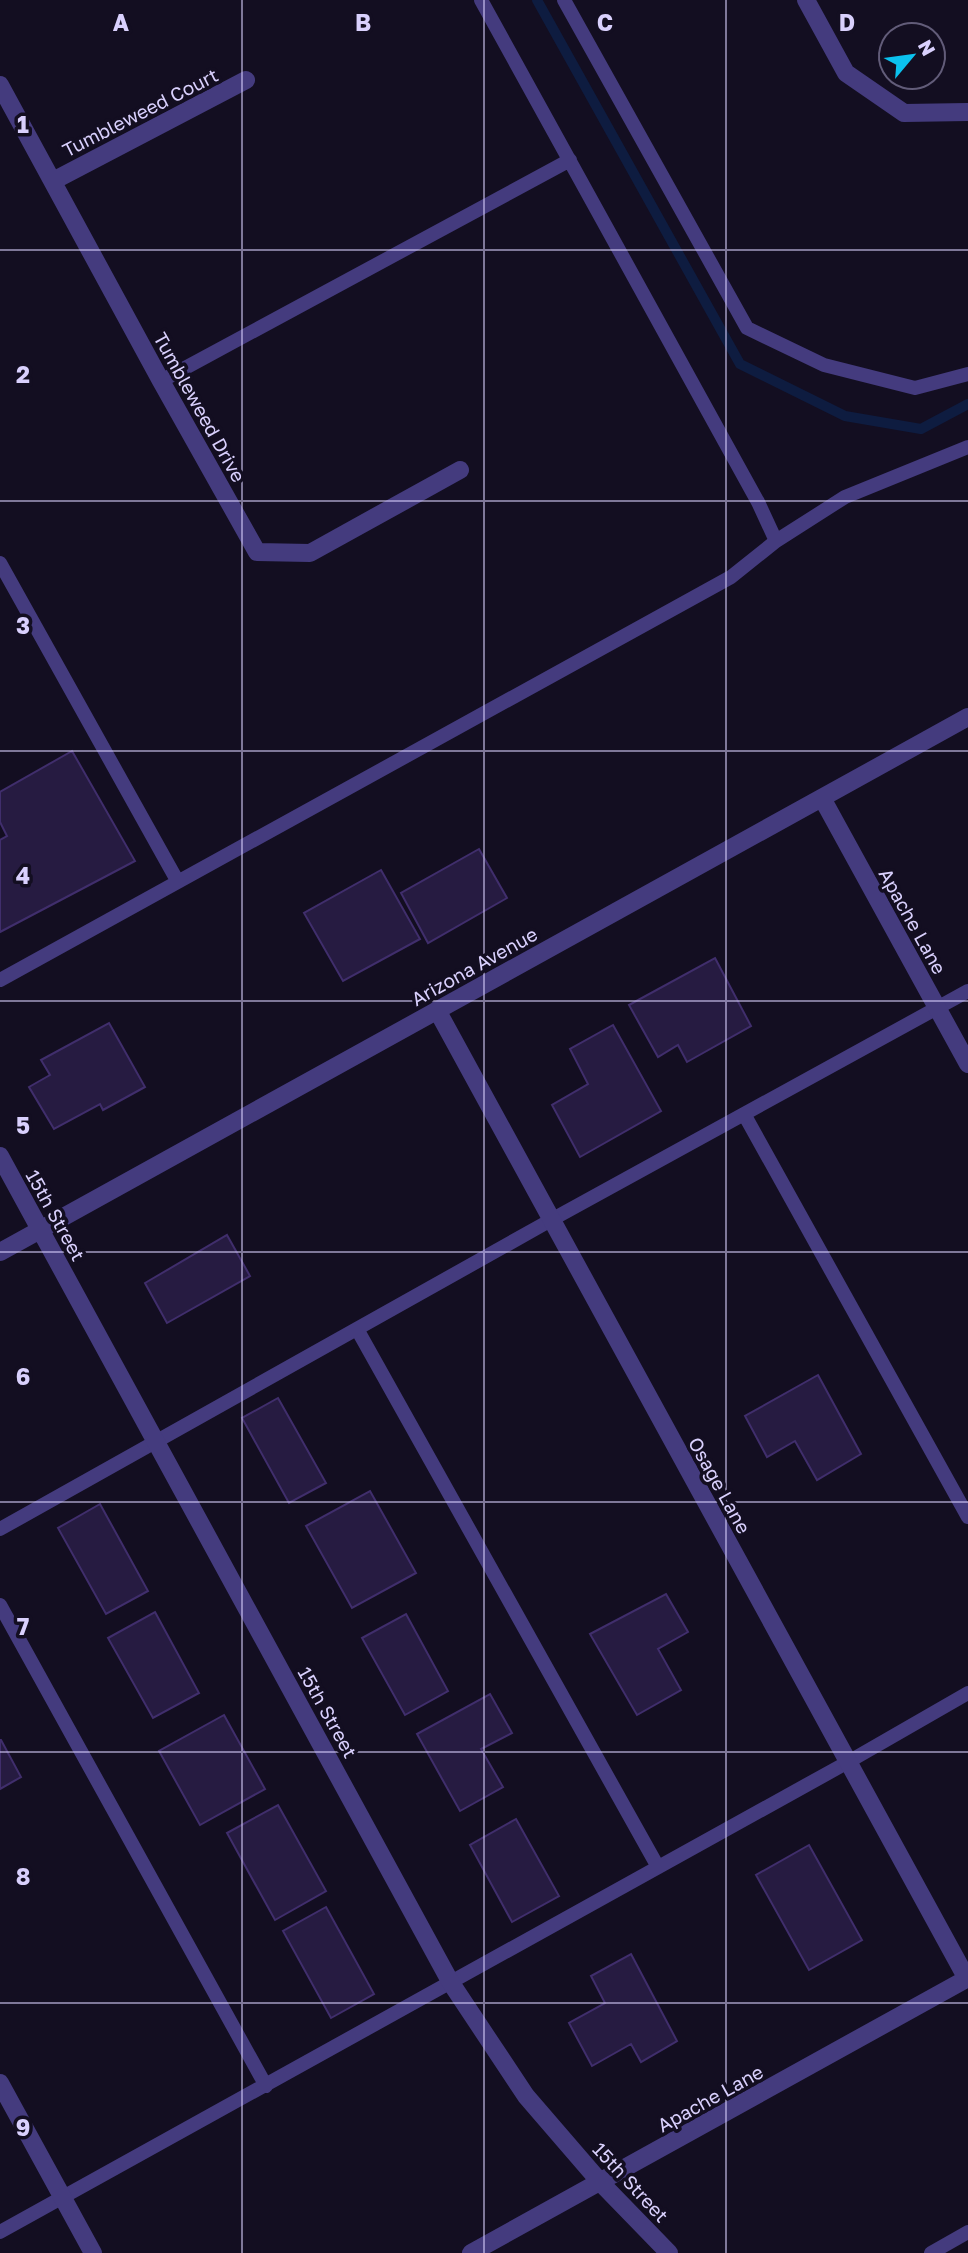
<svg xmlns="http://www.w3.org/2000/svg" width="968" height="2253" font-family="'Golos Text',sans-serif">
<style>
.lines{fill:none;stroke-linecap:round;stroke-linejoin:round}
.stream{stroke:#0e1c40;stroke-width:10}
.building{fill:#261b41;stroke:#402e6c;stroke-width:2}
.service{stroke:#443b7e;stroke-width:14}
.minor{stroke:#443b7e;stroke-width:18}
.grid{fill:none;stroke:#d9d0fd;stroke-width:2;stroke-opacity:0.55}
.labels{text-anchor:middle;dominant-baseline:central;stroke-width:7;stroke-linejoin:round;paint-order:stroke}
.street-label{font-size:19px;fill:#d9d0fd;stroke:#130e21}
.grid-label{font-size:23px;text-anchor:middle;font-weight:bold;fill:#d9d0fd;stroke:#130e21;stroke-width:7;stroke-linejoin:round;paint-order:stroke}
</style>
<rect width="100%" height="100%" fill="#130e21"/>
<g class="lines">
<path class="stream" d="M537 0 740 364 845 416 921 429 968 404"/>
</g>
<path class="building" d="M72 751 135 861 0 932V840L7 836 0 822V792Z
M479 849 507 898 428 943 401 893Z
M381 870 420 939 343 981 304 913Z
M715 958 751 1026 687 1062 678 1045 658 1057 629 1005Z
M109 1023 145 1087 103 1110 100 1104 54 1129 29 1087 50 1075 41 1060Z
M613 1025 661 1111 580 1157 552 1105 588 1084 570 1049Z
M227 1235 250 1276 167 1323 145 1283Z
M818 1375 861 1454 817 1480 795 1441 767 1457 745 1416Z
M278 1398 326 1483 289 1503 242 1418Z
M370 1491 416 1573 352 1608 306 1526Z
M100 1504 148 1591 106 1614 58 1528Z
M666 1594 688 1632 658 1649 681 1690 637 1715 590 1634Z
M155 1612 199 1693 153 1718 108 1638Z
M406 1614 448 1691 405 1715 362 1638Z
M490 1694 512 1733 481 1749 503 1787 460 1811 417 1734Z
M224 1715 265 1789 200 1825 159 1751Z
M1 1740 21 1777 0 1789V1740Z
M278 1805 326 1891 275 1920 227 1833Z
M516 1819 559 1896 512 1922 470 1845Z
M809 1845 862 1940 809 1970 756 1875Z
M326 1907 374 1994 331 2018 283 1931Z
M631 1954 677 2041 641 2062 631 2044 592 2066 569 2023 605 2003 591 1976Z"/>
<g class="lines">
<path class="service" d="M481 0 758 502 776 541
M564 0 747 328 824 365 915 388 968 374
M161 381 570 160
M0 563 178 882
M0 980 731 577 776 541 845 497 968 447
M744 1114 968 1517
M357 1329 658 1867
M0 1529 551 1220 968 991
M0 1605 266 2086
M0 2232 848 1762 968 1693
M931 2253 968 2232"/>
<path class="minor" d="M806 0 846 73 904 113 968 112
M0 85 161 381 257 552 310 553 460 470
M53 181 246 80
M822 798 968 1064
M437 1010 967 1979
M0 1156 451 1983 526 2096 601 2183 669 2253
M0 1252 968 717
M0 2083 93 2253
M471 2253 968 1978"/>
</g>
<path class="grid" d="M242 0V2253M484 0V2253M726 0V2253M0 250H968M0 501H968M0 751H968M0 1001H968M0 1252H968M0 1502H968M0 1752H968M0 2003H968"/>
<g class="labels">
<g class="street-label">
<text transform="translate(140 112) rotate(-27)">Tumbleweed Court</text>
<text transform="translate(200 407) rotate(61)">Tumbleweed Drive</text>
<text transform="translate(913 921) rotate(61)">Apache Lane</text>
<text transform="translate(474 966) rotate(-29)">Arizona Avenue</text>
<text transform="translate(56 1215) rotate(61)">15th Street</text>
<text transform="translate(720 1485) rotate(61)">Osage Lane</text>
<text transform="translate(328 1712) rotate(61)">15th Street</text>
<text transform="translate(710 2098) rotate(-29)">Apache Lane</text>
<text transform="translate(631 2182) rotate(47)">15th Street</text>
</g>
</g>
<g class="grid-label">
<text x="121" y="31">A</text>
<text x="363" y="31">B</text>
<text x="605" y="31">C</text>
<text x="847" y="31">D</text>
<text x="23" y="133">1</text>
<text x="23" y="383">2</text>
<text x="23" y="634">3</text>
<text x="23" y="884">4</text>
<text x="23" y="1134">5</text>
<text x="23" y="1385">6</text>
<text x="23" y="1635">7</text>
<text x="23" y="1885">8</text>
<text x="23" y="2136">9</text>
</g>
<g transform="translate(912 56) rotate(61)"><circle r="33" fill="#130e21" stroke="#625c79" stroke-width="2"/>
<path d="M0-5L12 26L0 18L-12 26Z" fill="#0bc1ee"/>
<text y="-10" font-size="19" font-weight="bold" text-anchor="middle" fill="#d9d0fd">N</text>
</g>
</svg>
